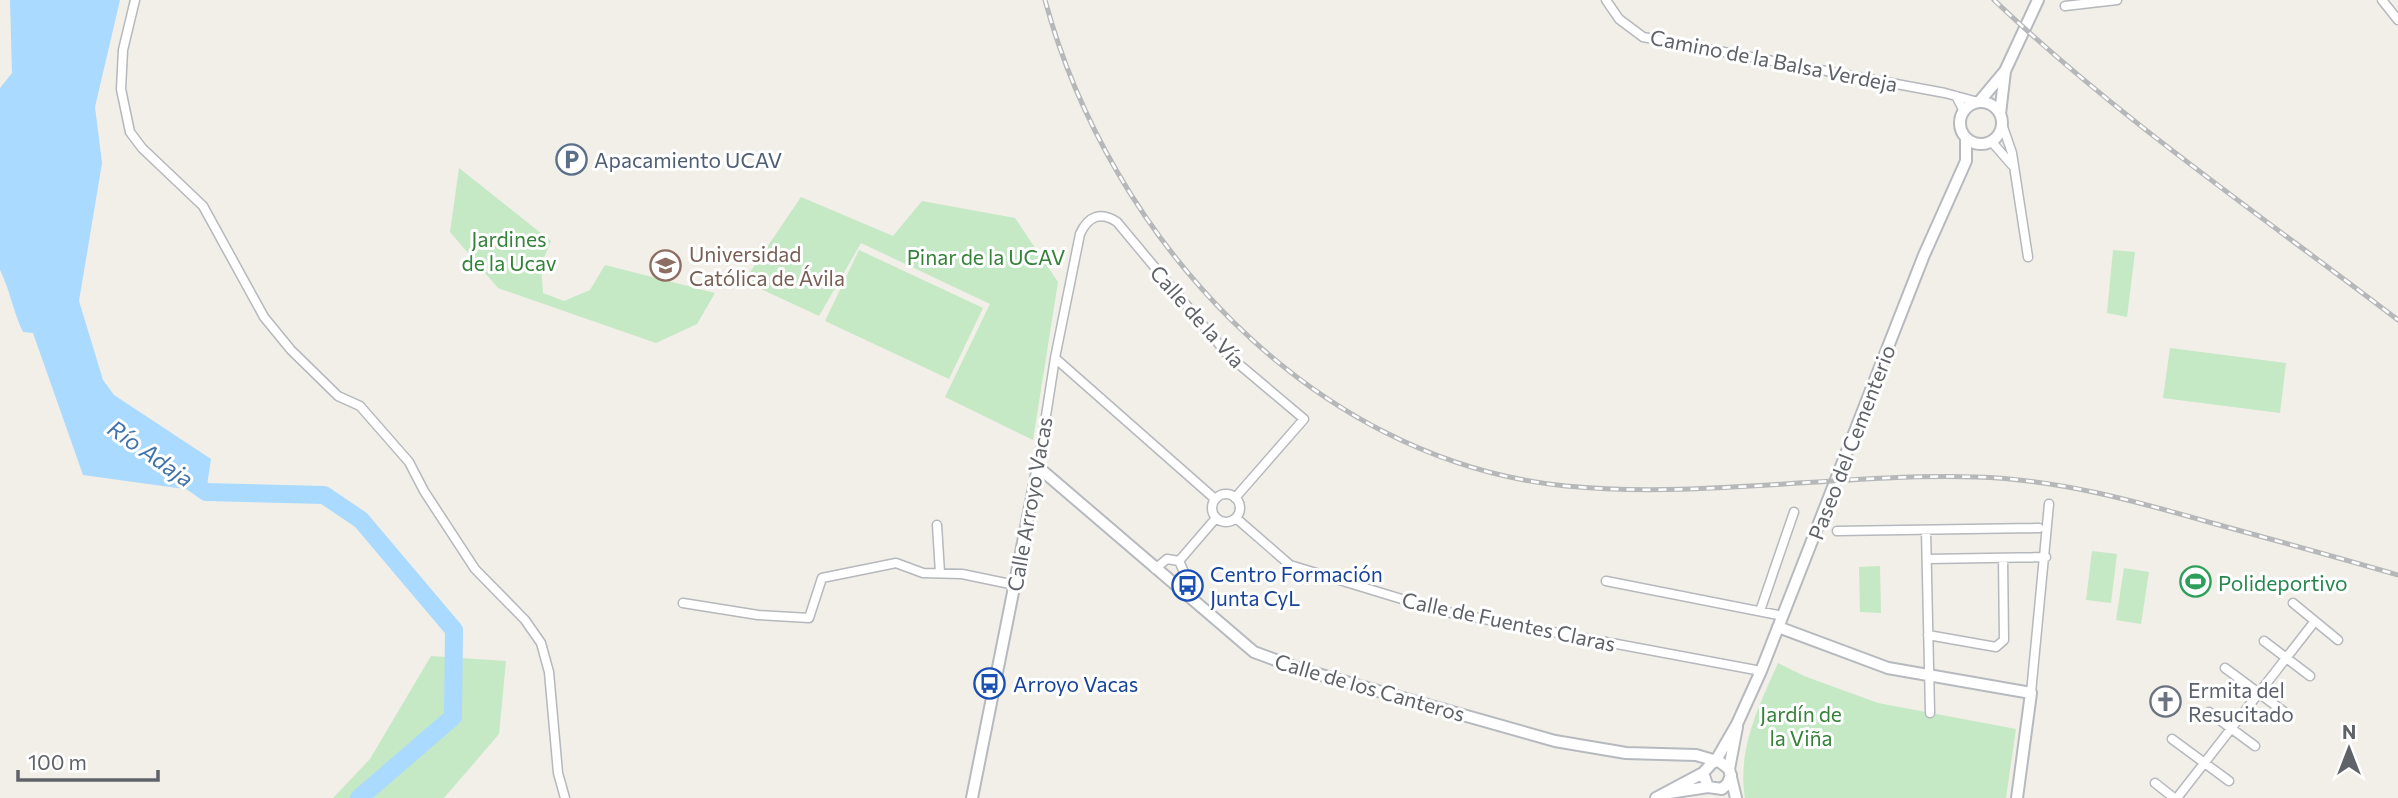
<svg xmlns="http://www.w3.org/2000/svg" width="2398" height="798" font-family="Commissioner,sans-serif">
<style>
.green{fill:#c5e8c5}
.water{fill:#aadaff}
.lines{fill:none;stroke-linecap:round;stroke-linejoin:round}
.river{stroke:#aadaff;stroke-width:18}
.street-casing{stroke:#b5b8bc;stroke-width:11}
.secondary-casing{stroke:#b6babf;stroke-width:14}
.street{stroke:#fff;stroke-width:8}
.secondary{stroke:#fff;stroke-width:10}
.rail-casing{stroke:#b6b7b8;stroke-width:5}
.rail{stroke:#fff;stroke-width:2.5;stroke-dasharray:8;stroke-linecap:butt}
.labels{text-anchor:middle;dominant-baseline:central;stroke-width:6;stroke-linejoin:round;paint-order:stroke}
.street-label{font-size:21px;fill:#5f6368;stroke:#fff}
.service-label{font-size:21px;fill:#4e5e75;stroke:#fff;text-anchor:start}
.park-label{font-size:21px;fill:#348238;stroke:#fff}
.education-label{font-size:21px;fill:#785e54;stroke:#fff;text-anchor:start}
.transit-label{font-size:21px;fill:#164399;stroke:#fff;text-anchor:start}
.leisure-label{font-size:21px;fill:#27864d;stroke:#fff;text-anchor:start}
.worship-label{font-size:21px;fill:#5b616d;stroke:#fff;text-anchor:start}
.water-label{font-size:23px;font-style:italic;fill:#4174aa;stroke:#fff}
</style>
<rect width="100%" height="100%" fill="#f1efe8"/>
<path class="green" d="M459 168 551 241 541 265 543 293 564 301 590 290 605 265 715 293 697 324 656 343 498 288 450 232Z
M801 197 893 236 922 201 1015 218 1058 282 1033 440 945 397 990 304 861 243 819 316 744 281Z
M859 250 983 308 949 379 825 321Z
M2113 250 2135 252 2127 317 2107 313Z
M2170 348 2286 363 2280 413 2163 398Z
M2092 551 2117 554 2111 603 2086 600Z
M1880 566 1881 613 1860 612 1859 567Z
M2124 568 2149 572 2141 624 2116 620Z
M431 656 506 661 499 734 444 798H333L370 759Z
M1778 663 1804 676 1878 703 2016 729 2006 798H1745C1737 749 1759 706 1778 663Z"/>
<path class="water" d="M10 0H120L95 107 102 163 79 301 103 380 114 395 211 459 206 492 83 475 33 333 23 332C13 311 10 290 0 270V88L12 73Z"/>
<g class="lines">
<path class="river" d="M186 478 206 492 324 495 361 520 454 630 453 717 359 798"/>
<defs>
<path id="street" d="M135 0 123 50 121 89 130 132 142 148 203 206 264 317 291 350 338 396 360 406 409 462 424 491 475 569 525 620 541 643 549 672 558 773 565 798
M1606 0 1619 19 1643 37 1945 93 1978 102
M2382 0 2398 20
M2065 6 2117 0
M1956 96 1964 111
M2002 124 2012 153 2028 257
M1991 141 2012 165
M1055 358 1215 499
M1038 467 1055 358 1080 234C1088 216 1101 211 1117 222L1228 355 1304 419 1235 498
M1212 508a14 14 0 1 1 28 0a14 14 0 1 1-28 0Z
M1236 518 1290 565 1441 611 1761 671
M937 525 940 573
M1926 530 1930 713
M1837 531 2039 528
M1927 559 2046 557
M1179 561 1216 518
M1155 569 1167 559 1179 561 1184 572 1176 587
M1606 581 1783 616
M683 603 758 615 809 618 822 578 896 563 923 573 962 574 1015 585
M2293 603 2338 640
M1760 611 1794 512
M1928 635 1996 647 2004 640 2003 558
M2264 641 2310 676
M2225 668 2283 711
M2031 693 2049 504
M2209 712 2255 746
M2172 739 2229 781
M2155 783 2174 798
M2177 798 2315 621"/>
<path id="secondary" d="M1979 102 2005 71 2038 0
M1960 123a21 21 0 1 1 42 0a21 21 0 1 1-42 0Z
M2000 114 2005 71
M1778 627 1888 668 2031 693 2017 798
M1713 762 1703 773 1708 787 1722 789 1728 783 1731 775
M1715 762 1737 724 1761 671 1924 255 1966 161V138
M1729 769 1737 727
M1669 793 1708 787
M972 798 1038 467 1254 652 1300 669 1555 741 1626 753 1696 755 1720 762 1729 769 1736 798
M1656 798 1703 773"/>
</defs>
<use href="#street" class="street-casing"/>
<use href="#secondary" class="secondary-casing"/>
<use href="#street" class="street"/>
<use href="#secondary" class="secondary"/>
<defs>
<path id="rail" d="M1045 0C1109 237 1311 461 1566 486 1702 499 1840 473 1976 477 2057 479 2135 501 2212 523 2274 540 2336 557 2398 575
M1994 0C2118 118 2262 216 2398 320"/>
</defs>
<use href="#rail" class="rail-casing"/>
<use href="#rail" class="rail"/>
</g>
<defs>
<symbol id="parking-ring" viewBox="-11 -11 22 22"><circle r="9.5" fill="#fff" stroke="#5c6f8a" stroke-width="1.5"/><path d="M-3.5-5.5H1a3.5 3.5 0 0 1 0 7H-1V5.5H-3.5ZM-1-3.4V-.6H.8a1.4 1.4 0 0 0 0-2.8Z" fill="#5c6f8a"/></symbol>
<symbol id="university-ring" viewBox="-11 -11 22 22"><circle r="9.5" fill="#fff" stroke="#8d6e63" stroke-width="1.5"/><path d="M0-5L7-2L0 1L-7-2ZM-4 1L0 2.5L4 1V4Q0 6-4 4Z" fill="#8d6e63"/></symbol>
<symbol id="stadium-ring" viewBox="-11 -11 22 22"><circle r="9.5" fill="#fff" stroke="#2e9e5b" stroke-width="1.5"/><path d="M0-5a6.5 5 0 1 0 0 10a6.5 5 0 1 0 0-10ZM-3.5-1.8h7v3.6h-7Z" fill="#2e9e5b"/></symbol>
<symbol id="bus-ring" viewBox="-11 -11 22 22"><circle r="9.5" fill="#fff" stroke="#1a4fb4" stroke-width="1.5"/><path d="M-5-6H5V4H4V6H2V4H-2V6H-4V4H-5ZM-3.5-4V0h7V-4ZM-3.5 1.2v1.5H-2V1.2ZM2 1.2v1.5H3.5V1.2Z" fill="#1a4fb4"/></symbol>
<symbol id="church-ring" viewBox="-11 -11 22 22"><circle r="9.5" fill="#fff" stroke="#6b7280" stroke-width="1.5"/><path d="M-1.2-6h2.4v3.5h3.3v2.4h-3.3V6h-2.4V-.1h-3.3v-2.4h3.3Z" fill="#6b7280"/></symbol>
</defs>
<g fill-rule="evenodd">
<use href="#parking-ring" x="554" y="142" width="35" height="35"/>
<use href="#university-ring" x="648" y="248" width="35" height="35"/>
<use href="#stadium-ring" x="2178" y="564" width="35" height="35"/>
<use href="#bus-ring" x="1170" y="568" width="35" height="35"/>
<use href="#bus-ring" x="972" y="666" width="35" height="35"/>
<use href="#church-ring" x="2148" y="684" width="35" height="35"/>
</g>
<g class="labels">
<g class="street-label">
<text transform="translate(1774 60) rotate(11)">Camino de la Balsa Verdeja</text>
<text transform="translate(1198 316) rotate(48)">Calle de la Vía</text>
<text transform="translate(1851 442) rotate(-69)">Paseo del Cementerio</text>
<text transform="translate(1029 504) rotate(-80)">Calle Arroyo Vacas</text>
<text transform="translate(1509 621) rotate(12)">Calle de Fuentes Claras</text>
<text transform="translate(1370 687) rotate(16)">Calle de los Canteros</text>
</g>
<g class="service-label">
<text x="594" y="159">Apacamiento UCAV</text>
</g>
<g class="park-label">
<text x="509" y="238">Jardines<tspan x="509" dy="24">de la Ucav</tspan></text>
<text x="986" y="256">Pinar de la UCAV</text>
<text x="1801" y="713">Jardín de<tspan x="1801" dy="24">la Viña</tspan></text>
</g>
<g class="education-label">
<text x="689" y="253">Universidad<tspan x="689" dy="24">Católica de Ávila</tspan></text>
</g>
<g class="transit-label">
<text x="1210" y="573">Centro Formación<tspan x="1210" dy="24">Junta CyL</tspan></text>
<text x="1013" y="683">Arroyo Vacas</text>
</g>
<g class="leisure-label">
<text x="2218" y="582">Polideportivo</text>
</g>
<g class="worship-label">
<text x="2188" y="689">Ermita del<tspan x="2188" dy="24">Resucitado</tspan></text>
</g>
<g class="water-label">
<text transform="translate(151 453) rotate(35)">Río Adaja</text>
</g>
</g>
<g transform="translate(2349 749)" stroke="#ffffff" stroke-width="5" paint-order="stroke">
<path d="M0-5L12 26L0 18L-12 26Z" fill="#5f6368"/>
<text y="-10" font-size="19" font-weight="bold" text-anchor="middle" fill="#5f6368">N</text>
</g>
<path d="M18 770v10h140v-10" fill="none" stroke="#5f6368" stroke-width="3.5"/>
<text x="28" y="770" font-size="21" fill="#5f6368" stroke="#ffffff" stroke-width="5" paint-order="stroke">100 m</text>
</svg>
